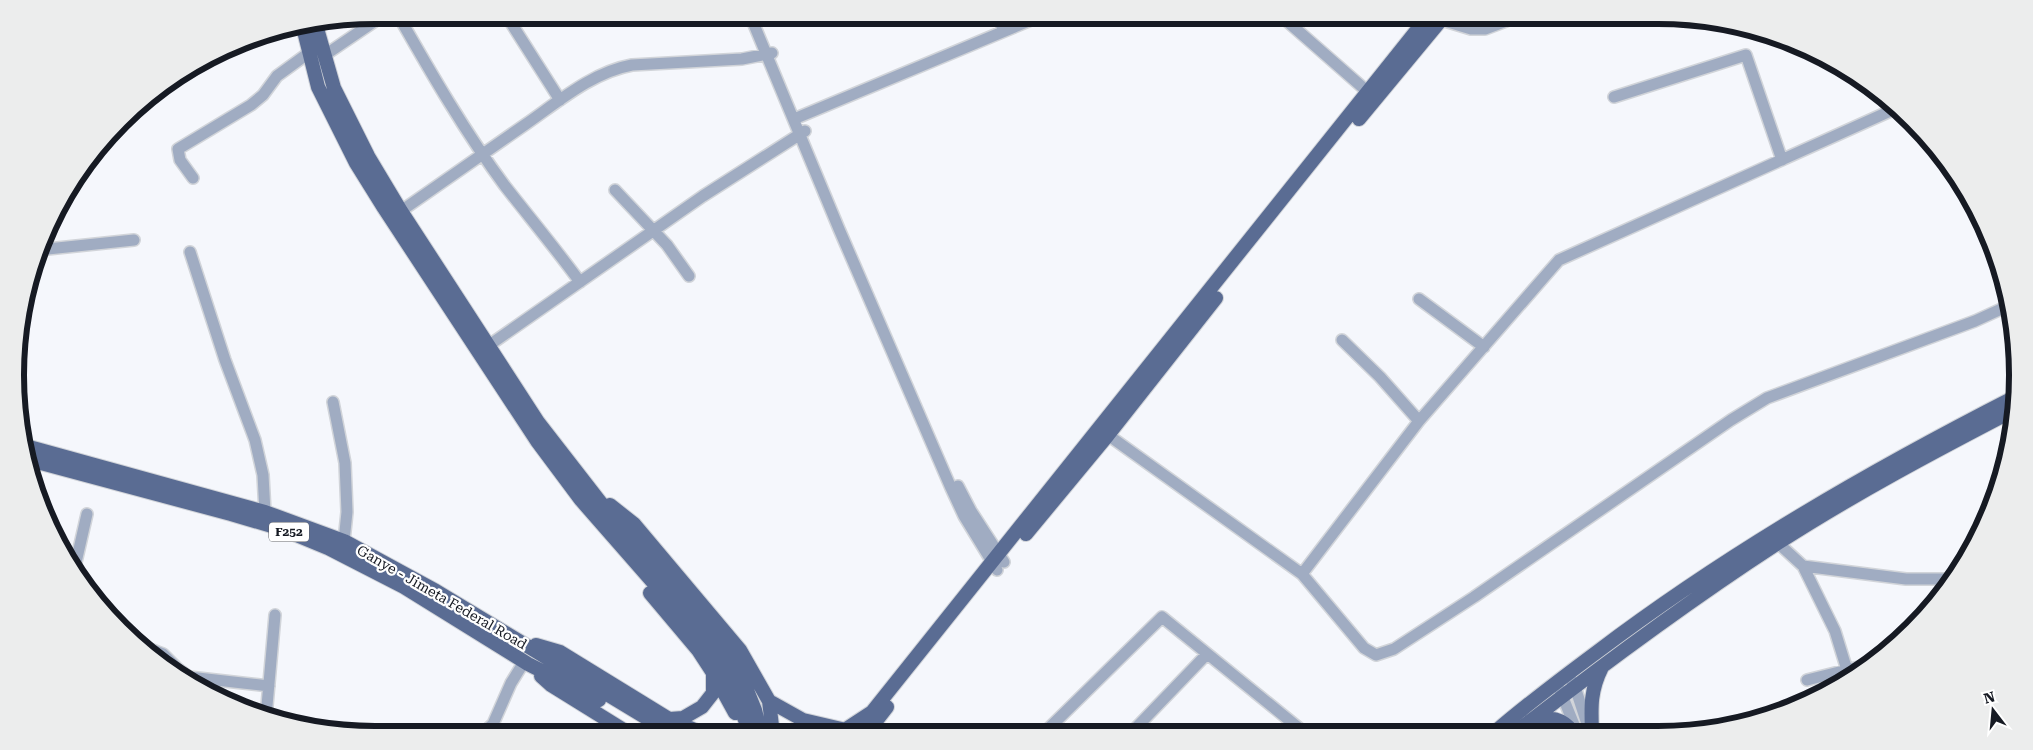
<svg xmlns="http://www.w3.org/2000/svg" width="2033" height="750" font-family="'Roboto Serif',serif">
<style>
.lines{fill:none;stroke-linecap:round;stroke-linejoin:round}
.minor-casing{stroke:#d1d4d9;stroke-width:14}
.major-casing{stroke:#d1d4d9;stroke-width:16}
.minor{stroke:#a0acc2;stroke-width:11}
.major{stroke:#5a6c93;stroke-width:14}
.labels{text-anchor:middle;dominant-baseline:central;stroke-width:4.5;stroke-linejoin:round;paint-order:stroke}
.shield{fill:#fff;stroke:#5c5f65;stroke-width:1}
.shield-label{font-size:12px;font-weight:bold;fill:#161a23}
.street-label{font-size:14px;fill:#161a23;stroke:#fff}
.rim{fill:none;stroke:#161a23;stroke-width:6}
</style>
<rect width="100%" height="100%" fill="#f5f7fc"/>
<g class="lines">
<defs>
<path id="minor" d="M398 15C431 73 465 132 505 186 530 218 556 249 580 282
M506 15 560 100
M750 15 839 229 951 488 964 516 997 570
M997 15 1004 31
M1280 15 1369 93
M1435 18 1471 29H1485L1522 15
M325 55 384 15
M1614 97 1746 55 1782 160
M794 119 1043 15
M193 178 180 160 178 149 251 105 263 95 277 76 310 52
M615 190 667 245 689 276
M401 211C443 182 484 153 526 124 559 101 593 72 632 65L742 59 772 53
M38 250 134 240
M190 252 225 360 255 440 263 475 265 512
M1419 299 1484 347
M1342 340 1380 377 1419 421
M488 346 703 196 805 131
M333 402 345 463 347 512 344 541
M1108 435 1302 574 1364 648 1376 655 1394 649 1474 597 1731 420 1767 398 1975 321 2010 305
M958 486 971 511 1004 562
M1778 543 1803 566 1906 579H1954
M1803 566 1835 631 1847 670
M74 571 87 514
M1302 574 1419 421 1559 260 1897 108
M142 646 163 654 177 668 189 677 269 686
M1568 674 1575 687 1589 730
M1807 680 1867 665
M1560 690 1577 732
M266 717 275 615
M1044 733 1162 617 1305 733
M1131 733 1207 654
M470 735 484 732 493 724 511 683 524 662"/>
<path id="major" d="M316 25 334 88 368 156 401 211 538 422 611 516 726 651 743 680 755 710 761 734
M303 27 318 87 356 163 384 208 537 441 581 500 700 636 723 668 751 734
M1359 119 1441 20 1442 15
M22 445 265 512 344 541 436 591 673 734
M26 459 231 514 282 529 328 548 404 587 528 664 599 700
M610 505 634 524 740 650 769 701 773 734
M1026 534 1108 435 1216 298
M650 593 698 650 713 673 735 713
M536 645 560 652 669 719 704 734
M541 676 551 685 630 734
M769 701 803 720 846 730
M670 719 683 718 702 707 713 693V675
M1533 719C1551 718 1561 717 1573 732
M1495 732C1527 704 1562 678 1597 652 1728 553 1870 471 2017 396
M1516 732C1601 666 1687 602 1778 543 1854 494 1935 451 2016 409
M1592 732C1591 707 1590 691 1602 667
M830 734 846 729 872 712 1429 15
M866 734 887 707"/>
</defs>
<use href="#minor" class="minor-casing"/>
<use href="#major" class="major-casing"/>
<use href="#minor" class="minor"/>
<use href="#major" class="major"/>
</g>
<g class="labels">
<rect class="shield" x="269" y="522.5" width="40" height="19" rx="4"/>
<g class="shield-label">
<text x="289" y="532">F252</text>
</g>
<g class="street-label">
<text transform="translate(442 597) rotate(30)">Ganye - Jimeta Federal Road</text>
</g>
</g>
<path d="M0 0H2033V750H0ZM375 24H1658A351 351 0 0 1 2009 375V375A351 351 0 0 1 1658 726H375A351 351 0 0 1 24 375V375A351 351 0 0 1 375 24Z" fill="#eceded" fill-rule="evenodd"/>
<path class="rim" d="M375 24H1658A351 351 0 0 1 2009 375V375A351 351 0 0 1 1658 726H375A351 351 0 0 1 24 375V375A351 351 0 0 1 375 24Z"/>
<g transform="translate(1993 710) rotate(344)" stroke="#ffffff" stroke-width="4" paint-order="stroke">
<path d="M0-4L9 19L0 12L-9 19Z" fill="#161a23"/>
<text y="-8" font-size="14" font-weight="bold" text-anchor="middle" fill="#161a23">N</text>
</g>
</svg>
